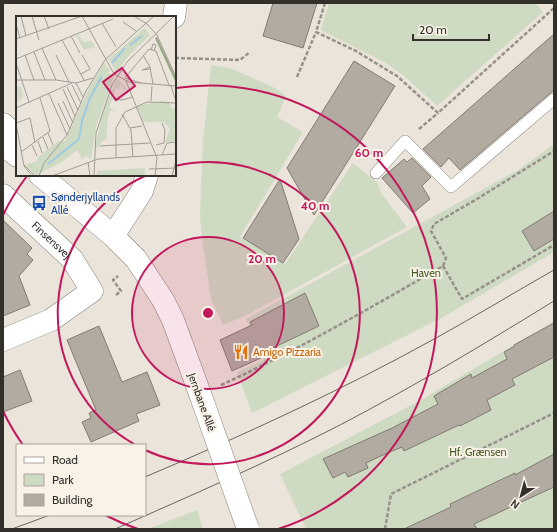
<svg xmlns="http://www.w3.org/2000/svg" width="557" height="532" font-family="Cabin,sans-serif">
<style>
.green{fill:#cfdac2}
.building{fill:#b2aba1;stroke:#817b71}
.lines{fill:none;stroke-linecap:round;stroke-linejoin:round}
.service-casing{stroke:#878178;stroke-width:12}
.minor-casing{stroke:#878178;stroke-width:23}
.tertiary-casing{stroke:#878178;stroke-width:23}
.path{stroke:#969189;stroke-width:2.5;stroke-dasharray:4 2;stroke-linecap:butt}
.service{stroke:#fff;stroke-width:11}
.minor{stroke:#fff;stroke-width:22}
.tertiary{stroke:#fff;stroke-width:22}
.tram{stroke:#68645e;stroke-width:1}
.tertiary-bridge-casing{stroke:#878178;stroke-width:23;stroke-linecap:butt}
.tertiary-bridge{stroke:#fff;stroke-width:22}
.ring{fill:none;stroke:#c2185b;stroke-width:2}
.labels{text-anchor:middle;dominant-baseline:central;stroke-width:4;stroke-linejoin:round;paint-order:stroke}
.transit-label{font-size:11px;fill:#164399;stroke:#f8f2e7;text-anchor:start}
.street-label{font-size:11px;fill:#33302c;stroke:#f8f2e7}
.park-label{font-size:11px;fill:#475e26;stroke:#f8f2e7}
.food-label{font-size:11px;fill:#c56008;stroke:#f8f2e7;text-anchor:start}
.inset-river{fill:none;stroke:#9fcae3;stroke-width:2}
.inset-road{fill:none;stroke:#a19c94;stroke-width:1}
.view{fill:#c2185b;fill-opacity:0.15;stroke:#c2185b;stroke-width:2}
.inset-edge{fill:none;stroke:#33302c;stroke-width:2}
.centre{fill:#c2185b;stroke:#f8f2e7;stroke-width:2}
.ring-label{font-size:12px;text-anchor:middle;font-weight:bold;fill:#c2185b;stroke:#f8f2e7;stroke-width:4;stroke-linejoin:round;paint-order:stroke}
</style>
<rect width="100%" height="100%" fill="#ebe4da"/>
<path class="green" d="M329 3H535L543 12 437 106 403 75 384 62 321 30Z
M211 65 230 68 275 88 286 96 277 117 303 132 240 237 285 264 353 163 377 182 381 193 407 227 245 316 223 325 211 299 203 245 200 217 203 141Z
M554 144V252L445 316 252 413 237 372 264 360 246 319 518 170Z
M554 321V529H306L280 474 421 400Z
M197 510 203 529H148Z"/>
<path class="building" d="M273 3H317L303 48 263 36Z
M554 34V90L460 170 449 158 441 167 423 149Z
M354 61 395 86 314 215 287 168Z
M412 158 431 177 422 186 430 199 413 213 382 178 404 159 407 162Z
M280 179 299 239 283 263 243 238Z
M554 211V239L534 251 522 231Z
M3 220 32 248 27 254 33 260 19 276 30 305 3 316Z
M305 293 319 326 260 354 261 358 232 371 220 340 252 325 250 322Z
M554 323V357L512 379 515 385 487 400 491 410 460 426 459 425 404 451 402 447 383 455 366 463 368 468 348 477 345 472 333 478 323 459 392 428 438 404 434 396 471 374 472 378 507 359 504 352 515 346 514 345Z
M99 326 122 382 147 372 160 405 136 414 139 421 91 442 82 422 91 418 89 413 96 410 67 340Z
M20 370 32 401 3 412V377Z
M554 454V487L474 524 477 529H404L451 507 450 504 515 473V475Z"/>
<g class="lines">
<defs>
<path id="service" d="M376 173 405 141 451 187 554 99"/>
<g id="minor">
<path id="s1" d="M3 195 72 259 92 291 51 320 3 340"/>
</g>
<path id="tertiary" d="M174 17 176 3
M3 124 17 136
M3 144 17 156
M40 175 113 236 136 259 163 300 173 320 203 402
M113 236 142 191 147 175"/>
</defs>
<use href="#service" class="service-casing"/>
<use href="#minor" class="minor-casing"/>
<use href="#tertiary" class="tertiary-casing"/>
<path class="path" d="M325 3 316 32 356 51 397 76 438 113 554 8
M175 58 240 60 250 52
M297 77 316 32
M419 129 438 113
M443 266 462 299 554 245
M116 295 121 291 113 280 118 276
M221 385C298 350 370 308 443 266L446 258 431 231 434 224 477 199 554 151
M385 529 391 494 554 413"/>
<use href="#service" class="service"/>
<use href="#minor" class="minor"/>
<use href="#tertiary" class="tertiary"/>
<path class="tram" d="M145 477C244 435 342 390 436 338 476 316 515 292 554 270
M12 529 50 515
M115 529C190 496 266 463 340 425 413 387 484 344 554 301"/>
<defs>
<path id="tertiary-bridge" d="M203 402 248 529"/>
</defs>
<use href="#tertiary-bridge" class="tertiary-bridge-casing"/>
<use href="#tertiary-bridge" class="tertiary-bridge"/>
</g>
<circle cx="208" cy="313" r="76" fill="#c2185b" fill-opacity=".12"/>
<g class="ring">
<circle cx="208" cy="313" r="76"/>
<path d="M134 444A151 151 0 0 1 147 175M175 166A151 151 0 1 1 145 450"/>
<path d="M138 529A227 227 0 0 1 105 515M23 445A227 227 0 0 1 3 411M3 215A227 227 0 0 1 27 176M176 88A227 227 0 0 1 278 529"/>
</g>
<defs>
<symbol id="bus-bare" viewBox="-9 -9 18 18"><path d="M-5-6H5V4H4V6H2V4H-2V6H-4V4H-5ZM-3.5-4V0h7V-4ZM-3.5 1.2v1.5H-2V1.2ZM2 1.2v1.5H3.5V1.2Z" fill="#1a4fb4" stroke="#f8f2e7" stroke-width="2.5" paint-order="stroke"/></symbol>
<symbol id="restaurant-bare" viewBox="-9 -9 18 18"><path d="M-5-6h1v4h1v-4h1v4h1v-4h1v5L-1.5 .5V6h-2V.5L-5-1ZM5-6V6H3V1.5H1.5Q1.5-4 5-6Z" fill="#e8710a" stroke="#f8f2e7" stroke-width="2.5" paint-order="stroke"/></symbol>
</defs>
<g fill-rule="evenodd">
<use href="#bus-bare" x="28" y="192" width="22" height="22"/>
<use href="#restaurant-bare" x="230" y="341" width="22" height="22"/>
</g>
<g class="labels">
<g class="transit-label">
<text x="51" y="197">Sønderjyllands<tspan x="51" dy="13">Allé</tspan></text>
</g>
<g class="street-label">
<text stroke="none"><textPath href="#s1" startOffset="66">Finsensvej</textPath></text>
<text transform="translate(202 402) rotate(70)">Jernbane Allé</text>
</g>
<g class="park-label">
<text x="426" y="273">Haven</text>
<text x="478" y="452">Hf. Grænsen</text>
</g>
<g class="food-label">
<text x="253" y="352">Amigo Pizzaria</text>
</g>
</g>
<g transform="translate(16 16)">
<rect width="160" height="160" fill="#ebe4da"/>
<path d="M129 12 134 19 114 38 100 57 93 43ZM63 19 67 26 75 25 79 31 68 34 60 20ZM88 47 94 54 92 57 98 61 80 111 75 143 70 140 66 143 61 134 46 146 20 159 9 149 22 145 21 142 42 125H49L74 70ZM101 62 111 73H106L105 68 103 73 100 72 93 92 100 95H94L92 101 90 124 86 125 82 132H79L86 98ZM0 70 5 71 7 80 2 86ZM145 85 153 86 156 93 160 91 159 125 149 126 154 112 147 106H127L121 90ZM129 152V160H81V155Z" fill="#cfdac2"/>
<path d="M141 21 160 62V67L139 22Z" fill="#95a781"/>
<path class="inset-river" d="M114 29 126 20M96 47 109 32M32 148 63 123 66 105 74 82 86 60"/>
<path class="inset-road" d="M5 0 10 20M16 0 23 24M28 0 33 13M66 0 98 58 113 66 160 70M118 0 131 8 141 19 160 61M107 6 120 15M86 7 100 31M0 8 4 22M55 20 64 37M0 23 66 0M46 24 68 64M26 32 40 64M135 34 137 28 140 29 138 35M18 36 29 64M9 39 18 64M40 39 53 66M127 39 134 51 137 68M0 43 97 3M0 47 13 86M134 51 126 54 134 53M65 58 74 53 66 39M0 64H40L60 67 77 62M110 65 141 142 139 160M60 67 67 81M125 67 109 62 133 33 140 35 153 69M56 69 65 87M155 70 160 85M51 71 62 94M47 73 59 100M33 78 51 119M97 83 106 84 117 81M47 85 57 107M135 85 136 70M42 87 54 113M0 92 56 67M106 98 115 114 117 141M0 107 14 102 19 127M0 108 8 150 16 160M114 112 126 110M32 117 37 129M27 121 32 133M22 125 26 137M16 129 21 140M140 129 148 127 149 114 146 107M84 130 134 127M5 136 34 115 24 82M146 139 151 127 160 126M100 142V112L109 96 131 86 160 87M72 146 74 160M8 149 19 160M133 153 160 152M23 160 28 147 51 119 70 75 89 44 138 0M36 160 82 143 160 138M78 160 80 117 96 69 111 46 158 0M156 160 160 145"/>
<path class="view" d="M106 52 119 70 100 84 87 66Z"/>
<rect width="160" height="160" class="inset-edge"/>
</g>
<circle cx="208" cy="313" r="6" class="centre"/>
<g class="ring-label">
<text x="369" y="157">60 m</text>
<text x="315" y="210">40 m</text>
<text x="262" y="263">20 m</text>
</g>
<rect width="557" height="532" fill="none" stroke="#33302c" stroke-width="8"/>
<rect x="16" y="444" width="130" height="72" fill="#f8f2e7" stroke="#a9a49c"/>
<rect x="24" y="457" width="20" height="6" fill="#ffffff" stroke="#a9a49c"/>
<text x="52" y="464" font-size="12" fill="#33302c">Road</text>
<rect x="24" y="474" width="20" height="12" fill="#cfdac2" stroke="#a9a49c"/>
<text x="52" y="484" font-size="12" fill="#33302c">Park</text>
<rect x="24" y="494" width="20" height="12" fill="#b2aba1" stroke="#a9a49c"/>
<text x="52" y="504" font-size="12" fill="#33302c">Building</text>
<g transform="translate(521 496) rotate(216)" stroke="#f8f2e7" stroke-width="3" paint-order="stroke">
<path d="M0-3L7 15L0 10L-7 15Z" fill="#33302c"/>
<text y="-6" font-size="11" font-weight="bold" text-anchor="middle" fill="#33302c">N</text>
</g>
<path d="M413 34v6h76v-6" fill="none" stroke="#33302c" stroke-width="2"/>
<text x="419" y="34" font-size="12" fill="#33302c" stroke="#f8f2e7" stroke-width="3" paint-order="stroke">20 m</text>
</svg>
